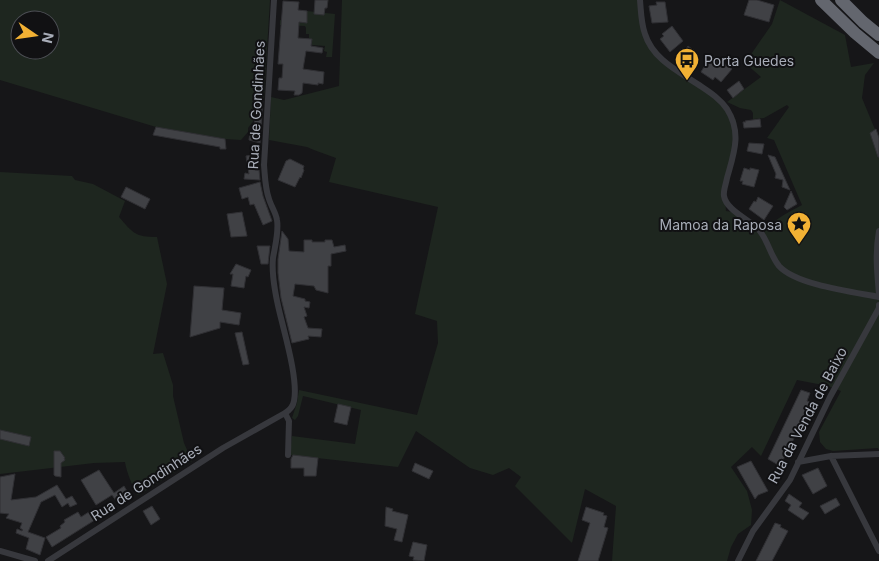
<svg xmlns="http://www.w3.org/2000/svg" width="879" height="561" font-family="Inter,sans-serif">
<style>
.green{fill:#1e261f;fill-rule:evenodd}
.building{fill:#404145;stroke:#303034}
.lines{fill:none;stroke-linecap:round;stroke-linejoin:round}
.street{stroke:#37383d;stroke-width:6}
.highway{stroke:#63666e;stroke-width:12}
.labels{text-anchor:middle;dominant-baseline:central;stroke-width:4;stroke-linejoin:round;paint-order:stroke}
.poi-label{font-size:14px;fill:#a8adb8;stroke:#111113;text-anchor:start}
.street-label{font-size:14px;fill:#a8adb8;stroke:#111113}
</style>
<rect width="100%" height="100%" fill="#161618"/>
<path class="green" d="M0 0H270L264 98 256 97 254 120 248 128V132L241 140 225 139 156 127 0 80ZM20 20H50V50H20Z
M342 0H640L642 22 652 51 722 99 736 120 737 147 724 185 726 211 733 212 763 234C772 220 787 213 802 205L774 140 767 138 789 107 787 105 764 118 753 119V113L751 110 740 108 727 102 761 77 745 63 772 24 780 0 845 35 851 67 874 63 865 75 862 98 874 127 879 137V450L878 448 833 451 826 449 820 442 819 432 841 391 828 386 797 380 761 456 752 447 731 467 747 491 752 510 751 525 738 534 731 547 727 561H612L616 506 585 489 572 543 515 486 521 477 509 468 493 475 470 468 416 431 398 467 290 455 292 436 355 444 361 410 303 396 298 416 295 420 292 418 297 403 299 390 417 415 438 343 437 321 415 314 438 207 329 182 336 158 314 150 307 147 269 140 271 97 284 100 339 86Z
M307 11 335 14 332 57H326L327 52 324 51 325 46 312 45V39L309 38V34H306V28L305 26 280 25V20L306 23Z
M0 172 72 176 75 180 93 184 125 201 119 217C133 233 135 237 157 237L167 284 153 354 163 353 173 385V396L184 443 192 461 139 495H137C132 484 127 474 125 462L94 463 0 474Z"/>
<path class="building" d="M315 0H328L327 8H325L324 15 314 14Z
M749 0H757L774 5 769 22 744 15Z
M283 1 299 2 298 10 307 11V23L299 22 298 38 312 39 311 46 323 48 322 53 306 51 303 69 324 72 323 84 318 83V85L303 83 302 93 299 95H294L295 91 278 90 279 78H282L283 64H278Z
M656 2H665L668 22 652 23 649 6 657 5Z
M672 26 683 41 670 52 660 39 664 36 662 34Z
M688 46 698 54 693 61 695 63 691 68 680 61 683 57 681 56Z
M711 55 732 69 721 82 715 77 713 80 701 72Z
M739 81 744 89 733 98 727 90Z
M256 97 263 98 260 143 249 140 250 132 254 133Z
M760 119 761 127 744 128 743 122H746L745 121Z
M156 127 225 139 226 149H220V147L153 135Z
M876 129 879 138V157H878L870 133Z
M749 143 764 144 762 154 747 151Z
M252 155 255 170H259L260 180 244 179 245 173 249 174 246 156Z
M768 155 775 157 790 190 782 187 783 180 775 178 776 174Z
M290 159 304 166 303 169 304 170 301 178 300 177 295 187 278 180 286 161Z
M744 168 750 170V168L759 170 754 187 742 184 743 181H740Z
M260 182 263 196 272 221 263 225 254 204 250 205 248 197 242 199 239 188Z
M126 187 150 199 145 209 121 197Z
M791 191 797 204 787 210 784 207Z
M758 197 773 206 764 220 749 209 754 201 756 202Z
M242 212 247 236 231 237 227 214Z
M282 231 288 239 289 251 304 252V240H312V242H325V240H332L334 247 345 245 346 251 331 254V266H328V293L316 290 314 286 295 284 293 296 305 299V301L310 302 309 308 304 307 307 316 304 317 308 328 322 329 321 337 308 336 309 339 292 343 281 298 278 273V259Z
M257 246H270L268 264H261Z
M236 264 251 270 248 277 246 276 244 288 231 286 233 274H230Z
M194 286 224 288 222 310 241 313 239 325 220 322V328L190 337Z
M242 332 249 364 243 365 235 333Z
M801 390 810 393 807 401 812 403 780 466 768 459Z
M338 404 351 407 347 425 334 422Z
M0 430 31 437 29 446 0 439Z
M54 451H60L65 458H64L65 460 61 463V477L55 476 54 475Z
M293 455 318 458 316 476H304V468H291V459Z
M751 461 768 491 758 495 755 499 737 467Z
M415 463 433 471 429 479 412 471Z
M818 468 827 486 813 494 802 475Z
M99 470 114 493 124 486 131 498 119 505 112 495 96 505 81 480Z
M15 474 11 500 36 497 57 485 66 499 72 496 77 504 70 507 68 503 62 507 55 495 41 502 28 532 45 538 40 555 26 549 29 538 16 533 17 529 22 531 23 530 20 528 22 523 6 518 9 514 0 513V477Z
M789 494 802 503 799 507 809 513 803 520 788 510 791 505 785 501Z
M836 498 840 505 825 514 820 506Z
M152 506 160 519 151 525 143 511Z
M386 507 393 509 392 511 408 515 402 542 394 540 397 529 385 526Z
M586 507 604 513 603 515 607 516 604 527 608 528 598 561H578L590 523 582 520Z
M92 510 98 518 52 547 46 537 61 528 60 526 65 522 64 520 78 512 81 517Z
M775 523 781 525 780 527 788 531 772 561H756Z
M413 542 427 545 424 561 413 560 414 557 409 556Z"/>
<g class="lines">
<path class="street" d="M640 0C641 11 641 23 645 34 653 60 680 72 702 87 711 93 720 99 727 109 742 133 734 153 727 178 726 184 723 191 724 196 726 210 750 220 759 230 768 240 770 255 779 266 796 285 853 292 879 297
M879 231C875 254 877 271 879 294
M285 413 289 421 288 455
M831 456 879 551
M798 462 831 456 879 454
M0 551 35 561
M48 561 223 448 285 413C290 410 293 407 294 401 298 382 287 342 282 322 277 303 271 278 273 258 275 246 279 232 277 220 276 213 271 206 269 199 265 188 265 176 264 165L274 0
M738 561 753 531 790 480 830 397 879 308V305"/>
<path class="highway" d="M821 0 855 33 879 53
M841 0 863 22 879 35"/>
</g>
<defs>
<symbol id="bus-pin" viewBox="-11 -11 22 30"><path d="M0 17L-7.5 6A9.5 9.5 0 1 1 7.5 6Z" fill="#f2b134" stroke="#111113"/><path d="M-5-6H5V4H4V6H2V4H-2V6H-4V4H-5ZM-3.5-4V0h7V-4ZM-3.5 1.2v1.5H-2V1.2ZM2 1.2v1.5H3.5V1.2Z" fill="#111"/></symbol>
<symbol id="sight-pin" viewBox="-11 -11 22 30"><path d="M0 17L-7.5 6A9.5 9.5 0 1 1 7.5 6Z" fill="#f2b134" stroke="#111113"/><path d="M0-6L1.8-2.2L6-1.7L2.9 1.2L3.7 5.4L0 3.3L-3.7 5.4L-2.9 1.2L-6-1.7L-1.8-2.2Z" fill="#111"/></symbol>
</defs>
<g fill-rule="evenodd">
<use href="#bus-pin" x="673" y="46" width="28" height="38"/>
<use href="#sight-pin" x="785" y="210" width="28" height="38"/>
</g>
<g class="labels">
<g class="poi-label">
<text x="704" y="60">Porta Guedes</text>
<text x="782" y="224" text-anchor="end">Mamoa da Raposa</text>
</g>
<g class="street-label">
<text transform="translate(256 105) rotate(-87)">Rua de Gondinhães</text>
<text transform="translate(807 415) rotate(-62)">Rua da Venda de Baixo</text>
<text transform="translate(146 482) rotate(-33)">Rua de Gondinhães</text>
</g>
</g>
<g transform="translate(35 35) rotate(103)"><circle r="24" fill="#111113" stroke="#4d4f55"/>
<path d="M0-4L9 19L0 12L-9 19Z" fill="#f2b134"/>
<text y="-8" font-size="14" font-weight="bold" text-anchor="middle" fill="#a8adb8">N</text>
</g>
</svg>
